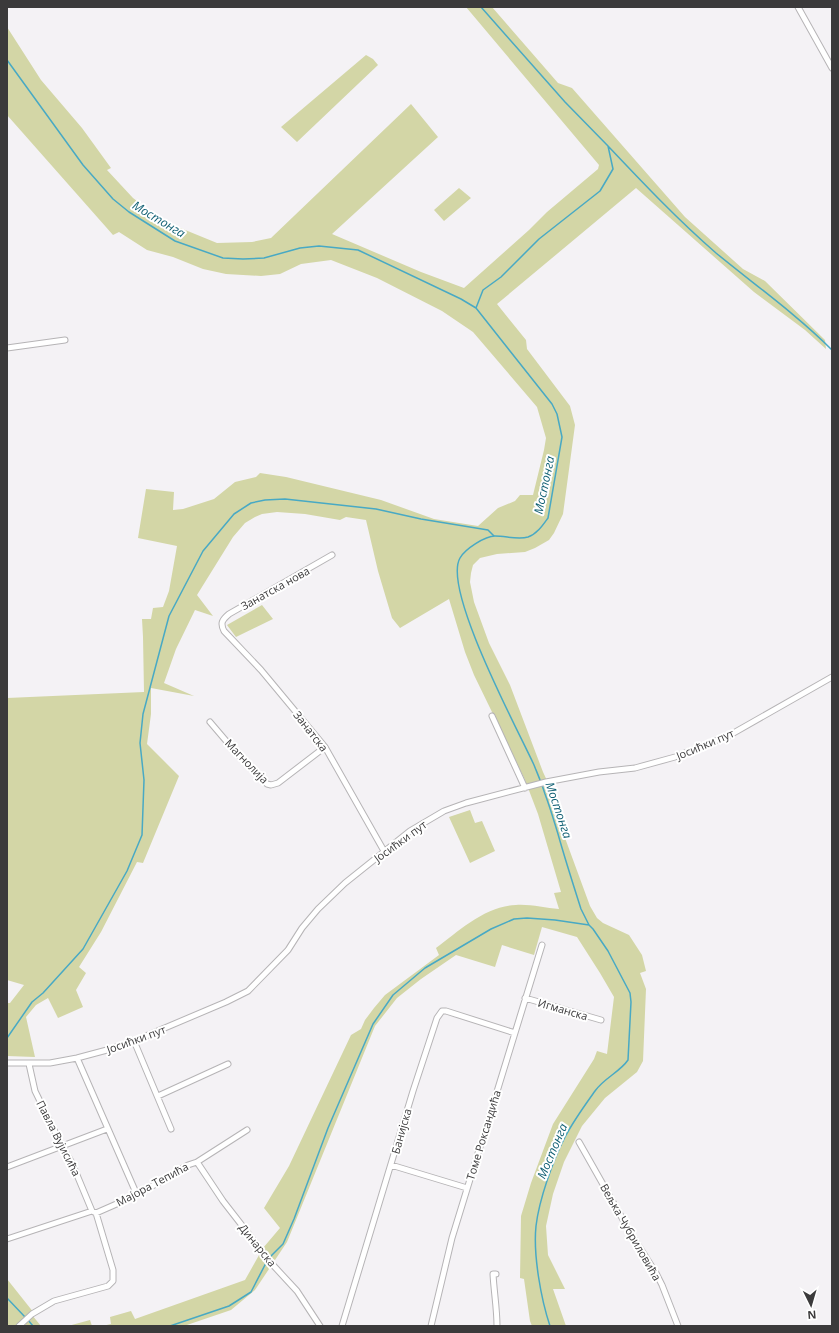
<svg xmlns="http://www.w3.org/2000/svg" width="839" height="1333" font-family="'Open Sans',sans-serif">
<style>
.green{fill:#d3d6a6}
.lines{fill:none;stroke-linecap:round;stroke-linejoin:round}
.stream{stroke:#48a9c4;stroke-width:1.5}
.minor-casing{stroke:#b6b4b6;stroke-width:7}
.minor{stroke:#fff;stroke-width:5}
.labels{text-anchor:middle;dominant-baseline:central;stroke-width:4;stroke-linejoin:round;paint-order:stroke}
.street-label{font-size:11px;fill:#3b3a3b;stroke:#fff}
.water-label{font-size:12px;font-style:italic;fill:#116074;stroke:#fff}
</style>
<rect width="100%" height="100%" fill="#f4f2f5"/>
<path class="green" d="M466 7H492L558 83 572 88 685 217 743 269 765 281 825 340 826 349 805 330 754 292 636 188 497 304 526 340 527 349 570 406 575 425 563 514 554 533 549 540 535 548 525 552 497 554 480 558 473 565 471 573 470 582 474 602 489 643 510 685 543 772 550 787 554 808 590 906 597 918 603 923 629 935 642 955 646 971 640 973 646 989 643 1061 637 1072 605 1098 582 1126 564 1162 553 1194 546 1226 548 1255 565 1289H553L566 1326H532L530 1321 524 1279 520 1278 521 1216 531 1183 553 1124 594 1059 597 1051 607 1054 614 997 600 973 577 937 542 927 534 955 502 945 495 967 456 955 421 979 397 998 375 1026 287 1242 255 1290 231 1310 184 1326H102L111 1324 110 1317 131 1311 135 1319 245 1280 263 1248 280 1228 264 1208 289 1166 351 1035 361 1029 365 1020 374 1008 385 995 439 955 436 948C459 931 485 906 516 905 530 904 545 908 559 909L554 893 561 892 538 814 525 780 474 675 465 652 449 599 400 628 392 618 378 571 366 520 346 517 340 520 305 514 277 512 262 514 255 517 245 523 233 537 197 595 213 616 195 610 176 649 164 683 194 696 151 688V714L147 744 179 776 143 863 137 862 101 932 79 967 86 973 76 990 83 1007 58 1018 48 998 36 1005 26 1017 35 1057 7 1056V1003H10L24 985 7 980V698L144 692 143 637 142 619H151L153 608 163 607 169 591 177 546 138 538 146 489 174 492 173 510 183 509 214 499 235 482 256 477 260 473 286 477 381 500 434 519 478 526 498 508 515 501 520 495H533L544 450 546 438 537 407 473 332 442 311 377 278 331 260 301 264 280 274 261 276 226 274 203 269 173 257 147 250 119 232 113 235 7 115V27L41 80 82 128 111 168 107 170 133 198 154 214 173 225 217 243 252 242 271 238 411 104 438 137 332 234 421 272 464 288 529 230 547 212 598 169 599 165Z
M366 55 373 59 378 65 297 142 281 127Z
M459 188 471 198 444 221 434 210Z
M262 605 273 619 236 637 227 625Z
M470 810 475 823 482 821 495 851 470 863 449 817Z
M7 1279 34 1313 32 1315 41 1326H27L24 1323 20 1326H7Z
M90 1320 92 1326H68Z"/>
<g class="lines">
<path class="stream" d="M7 60 83 165 113 199 129 212 175 241 223 258 243 259 264 258 300 248 319 246 358 250 461 299 476 308 552 404 557 414 562 437 548 518C543 525 537 534 528 537 518 540 506 536 495 536 485 536 465 549 460 558 442 589 518 730 534 765 538 775 542 784 545 794 550 807 554 821 558 834 565 859 573 884 581 909L589 925 593 929 608 951 630 993 631 1002 628 1060C620 1072 604 1078 595 1091 585 1105 574 1120 565 1137 553 1160 539 1200 536 1226 533 1255 541 1299 550 1326
M608 146C643 183 678 220 716 253 755 285 796 314 832 350
M476 308 483 290 501 277 539 239 600 191 613 169 608 146 565 102 481 7
M7 1038 32 1002 43 993 83 949 127 871 142 835 144 780 140 743 143 714 169 616 203 551 234 514 251 503 265 500 285 499 376 509 421 519 488 530 494 536
M269 1258 283 1244 294 1219 328 1128 373 1024 393 995 425 968 491 929 514 919 527 918 555 920 589 925
M7 1298 25 1317
M28 1320 33 1326
M170 1326 229 1306 251 1292 267 1261"/>
<defs>
<path id="minor" d="M798 7 832 68
M7 348 65 340
M332 555 229 614C222 620 220 623 224 631L261 670 325 747 384 851
M492 716 525 788
M210 722 239 756 267 784 271 785 278 783 325 747
M525 998 601 1020
M134 1041 171 1129
M77 1058 137 1195
M7 1063H50L77 1058 107 1050 134 1041 226 1002 248 991 288 950 302 928 318 909 345 883 410 831 444 811 466 803 546 782 599 772 635 768 675 757 730 735 832 677
M29 1064 35 1091 62 1146 72 1163 92 1211
M158 1096 228 1064
M579 1142 630 1232 656 1273 662 1285 678 1326
M197 1162 223 1201 272 1264 297 1291 320 1326
M391 1165 467 1188
M7 1167 107 1129
M7 1239 92 1211 96 1213 137 1195 188 1165 197 1162 247 1130
M496 1274H493C494 1292 497 1309 497 1326
M19 1326 32 1314 54 1301 108 1286 113 1281V1270L96 1213
M342 1326 413 1091 437 1018 442 1011H446L515 1033
M431 1326 452 1238 542 945"/>
</defs>
<use href="#minor" class="minor-casing"/>
<use href="#minor" class="minor"/>
</g>
<g class="labels">
<g class="street-label">
<text transform="translate(275 588) rotate(-29)">Занатска нова</text>
<text transform="translate(311 731) rotate(52)">Занатска</text>
<text transform="translate(705 744) rotate(-23)">Јосићки пут</text>
<text transform="translate(247 761) rotate(46)">Магнолија</text>
<text transform="translate(400 841) rotate(-36)">Јосићки пут</text>
<text transform="translate(563 1009) rotate(16)">Игманска</text>
<text transform="translate(136 1039) rotate(-20)">Јосићки пут</text>
<text transform="translate(401 1131) rotate(-74)">Банијска</text>
<text transform="translate(483 1135) rotate(-73)">Томе Роксандића</text>
<text transform="translate(59 1138) rotate(63)">Павла Вујисића</text>
<text transform="translate(152 1184) rotate(-28)">Мајора Тепића</text>
<text transform="translate(631 1232) rotate(60)">Вељка Чубриловића</text>
<text transform="translate(258 1245) rotate(51)">Динарска</text>
</g>
<g class="water-label">
<text transform="translate(159 219) rotate(31)">Мостонга</text>
<text transform="translate(544 485) rotate(-78)">Мостонга</text>
<text transform="translate(559 810) rotate(71)">Мостонга</text>
<text transform="translate(552 1151) rotate(-67)">Мостонга</text>
</g>
</g>
<rect width="839" height="1333" fill="none" stroke="#3b3a3b" stroke-width="16"/>
<g transform="translate(811 1305) rotate(175)" stroke="#ffffff" stroke-width="3" paint-order="stroke">
<path d="M0-3L7 15L0 10L-7 15Z" fill="#3b3a3b"/>
<text y="-6" font-size="11" font-weight="bold" text-anchor="middle" fill="#3b3a3b">N</text>
</g>
</svg>
